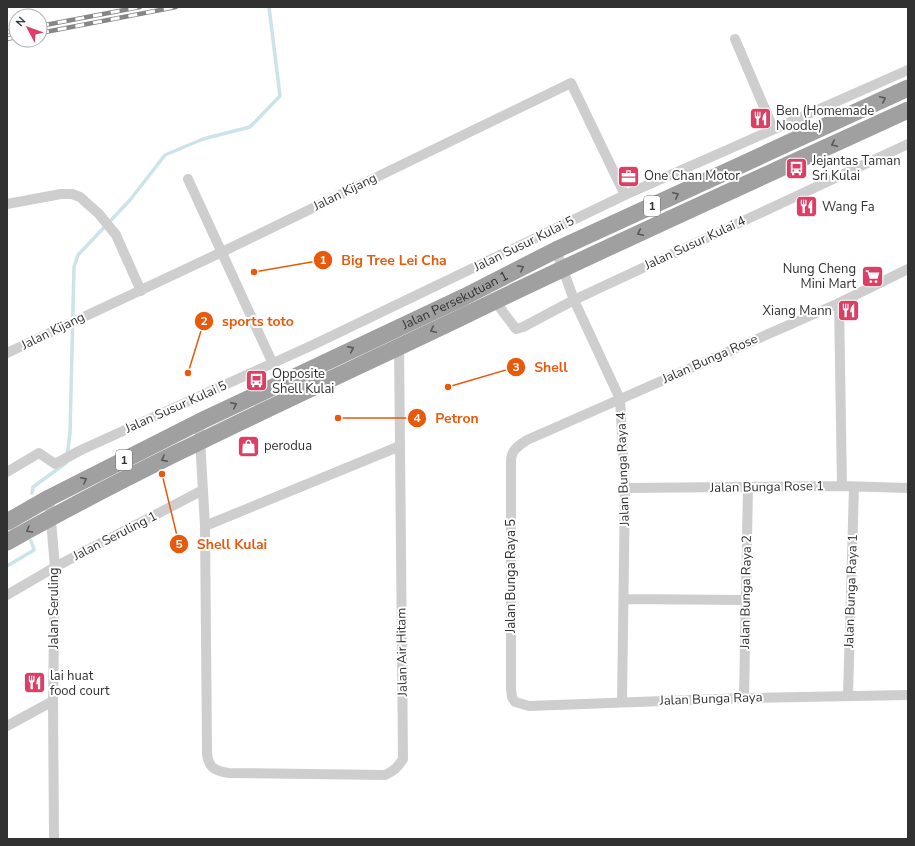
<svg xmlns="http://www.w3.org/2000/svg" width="915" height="846" font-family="'Nunito Sans',sans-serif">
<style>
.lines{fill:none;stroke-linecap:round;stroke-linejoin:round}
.stream{stroke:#cbe3e9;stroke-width:3.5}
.minor{stroke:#cecece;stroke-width:10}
.trunk{stroke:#a0a0a0;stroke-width:17}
.rail-casing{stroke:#868686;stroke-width:4.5}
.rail{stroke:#fff;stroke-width:3;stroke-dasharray:9;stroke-linecap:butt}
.oneway{stroke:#585858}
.labels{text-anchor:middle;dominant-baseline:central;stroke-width:4;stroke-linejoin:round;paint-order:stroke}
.shield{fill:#fff;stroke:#6f6f6f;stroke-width:1}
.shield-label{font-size:12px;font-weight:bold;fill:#313131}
.poi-label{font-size:13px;fill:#313131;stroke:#fff;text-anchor:start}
.street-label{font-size:13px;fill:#313131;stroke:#fff}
.leader{fill:none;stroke:#e8590c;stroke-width:1.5}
.callout-dot{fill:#e8590c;stroke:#fff;stroke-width:1.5}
.mark-label{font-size:12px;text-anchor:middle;font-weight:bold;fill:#fff}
.callout-label{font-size:14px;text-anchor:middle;font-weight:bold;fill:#e8590c;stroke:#fff;stroke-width:4;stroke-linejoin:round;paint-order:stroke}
</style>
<rect width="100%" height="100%" fill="#fff"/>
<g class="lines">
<path class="stream" d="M67 457 70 433 74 267 78 255 130 200 165 155 203 139 250 127 280 96 269 7
M32 493 33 487 66 463
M7 566 34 550 31 541"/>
<path class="minor" d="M735 39 773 128
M188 179 273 364
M7 204 61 194H72L80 197 99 214 116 235 141 291
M556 250 574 300 620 399 625 488 622 702
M908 269 839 303 527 440C518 446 511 450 511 461V689L512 697 515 702 529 706 744 698 908 695
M494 300 516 329 523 327 574 300 908 144
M839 303 842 486
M7 353 222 252 571 83 625 195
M199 422 205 526 207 750C207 766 213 771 229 773L385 775C394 771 398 767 403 759L399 343
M7 472 39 453 55 464 81 450 315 344 625 195 908 70
M625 488 842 486 908 488
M49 498 55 567 53 701 54 839
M205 526 400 446
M7 595 55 567 203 490
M624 599 746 600
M848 695 854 487
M744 698 748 487
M7 726 53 701"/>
<g class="trunk">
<path id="s1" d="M7 522 49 498 199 422 464 297 556 250 908 88"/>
<path d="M7 542C156 458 312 389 466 315 612 244 760 178 908 110"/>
</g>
<defs>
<path id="rail" d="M40 26 140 7
M7 32 16 31
M40 33 176 7
M7 39 16 37"/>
</defs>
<use href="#rail" class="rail-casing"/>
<use href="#rail" class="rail"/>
</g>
<defs><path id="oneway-chevron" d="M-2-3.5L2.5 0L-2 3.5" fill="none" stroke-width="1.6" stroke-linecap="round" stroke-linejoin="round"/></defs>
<g class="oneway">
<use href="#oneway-chevron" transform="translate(883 99) rotate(-25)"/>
<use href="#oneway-chevron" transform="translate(834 144) rotate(155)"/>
<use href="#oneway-chevron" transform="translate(676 195) rotate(-25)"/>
<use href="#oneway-chevron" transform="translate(640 233) rotate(155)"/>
<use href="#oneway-chevron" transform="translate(521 268) rotate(-27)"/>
<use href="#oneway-chevron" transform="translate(433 330) rotate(155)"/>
<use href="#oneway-chevron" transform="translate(351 349) rotate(-26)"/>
<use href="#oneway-chevron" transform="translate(234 405) rotate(-26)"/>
<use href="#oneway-chevron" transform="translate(164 459) rotate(153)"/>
<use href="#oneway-chevron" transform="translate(84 480) rotate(-27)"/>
<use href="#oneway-chevron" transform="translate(29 530) rotate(150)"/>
</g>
<defs>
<symbol id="restaurant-square" viewBox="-11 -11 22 22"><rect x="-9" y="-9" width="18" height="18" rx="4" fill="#dd3f64" stroke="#fff"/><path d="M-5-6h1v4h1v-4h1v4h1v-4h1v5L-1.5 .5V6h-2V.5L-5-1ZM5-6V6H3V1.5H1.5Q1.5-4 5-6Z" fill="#fff"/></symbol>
<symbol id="bus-square" viewBox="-11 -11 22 22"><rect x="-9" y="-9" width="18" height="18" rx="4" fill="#dd3f64" stroke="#fff"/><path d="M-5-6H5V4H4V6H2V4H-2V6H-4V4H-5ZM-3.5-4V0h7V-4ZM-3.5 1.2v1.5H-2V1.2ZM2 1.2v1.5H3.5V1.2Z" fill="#fff"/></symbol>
<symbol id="office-square" viewBox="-11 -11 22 22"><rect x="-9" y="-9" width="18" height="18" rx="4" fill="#dd3f64" stroke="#fff"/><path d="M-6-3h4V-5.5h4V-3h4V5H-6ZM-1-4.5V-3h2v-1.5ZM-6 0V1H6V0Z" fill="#fff"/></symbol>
<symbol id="supermarket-square" viewBox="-11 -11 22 22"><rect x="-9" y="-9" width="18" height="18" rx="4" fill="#dd3f64" stroke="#fff"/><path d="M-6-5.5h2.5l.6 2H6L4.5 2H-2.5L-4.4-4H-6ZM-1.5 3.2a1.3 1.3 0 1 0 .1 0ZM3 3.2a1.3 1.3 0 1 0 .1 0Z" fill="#fff"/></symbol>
<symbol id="shop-square" viewBox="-11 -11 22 22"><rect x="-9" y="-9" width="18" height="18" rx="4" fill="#dd3f64" stroke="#fff"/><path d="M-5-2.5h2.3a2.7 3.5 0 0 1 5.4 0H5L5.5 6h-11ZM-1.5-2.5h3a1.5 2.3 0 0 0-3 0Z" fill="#fff"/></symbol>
</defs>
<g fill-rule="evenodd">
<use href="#restaurant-square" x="748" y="106" width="25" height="25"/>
<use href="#bus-square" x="784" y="156" width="25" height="25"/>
<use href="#office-square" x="616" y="164" width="25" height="25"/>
<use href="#restaurant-square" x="794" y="194" width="25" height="25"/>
<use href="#supermarket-square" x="860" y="264" width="25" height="25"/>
<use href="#restaurant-square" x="836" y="298" width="25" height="25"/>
<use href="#bus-square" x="244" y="368" width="25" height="25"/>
<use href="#shop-square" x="236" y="434" width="25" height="25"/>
<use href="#restaurant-square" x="22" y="670" width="25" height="25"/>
</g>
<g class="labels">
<g class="shield">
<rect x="644" y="196" width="16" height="20" rx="3"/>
<rect x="116" y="450" width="16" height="20" rx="3"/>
</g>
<g class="shield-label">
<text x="652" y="206">1</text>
<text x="124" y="460">1</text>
</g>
<g class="poi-label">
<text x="776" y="111">Ben (Homemade<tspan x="776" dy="15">Noodle)</tspan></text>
<text x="812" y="161">Jejantas Taman<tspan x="812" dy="15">Sri Kulai</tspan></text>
<text x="644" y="176">One Chan Motor</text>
<text x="822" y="207">Wang Fa</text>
<text x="856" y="269" text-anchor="end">Nung Cheng<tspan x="856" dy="15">Mini Mart</tspan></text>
<text x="832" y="311" text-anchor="end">Xiang Mann</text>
<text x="272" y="374">Opposite<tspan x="272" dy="15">Shell Kulai</tspan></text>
<text x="264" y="446">perodua</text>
<text x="50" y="676">lai huat<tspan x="50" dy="15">food court</tspan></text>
</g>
<g class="street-label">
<text transform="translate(345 192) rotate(-26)">Jalan Kijang</text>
<text transform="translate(695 243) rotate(-25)">Jalan Susur Kulai 4</text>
<text transform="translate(524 244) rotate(-26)">Jalan Susur Kulai 5</text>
<text stroke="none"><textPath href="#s1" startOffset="500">Jalan Persekutuan 1</textPath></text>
<text transform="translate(53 331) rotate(-26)">Jalan Kijang</text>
<text transform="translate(710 359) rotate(-24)">Jalan Bunga Rose</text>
<text transform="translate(176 407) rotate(-24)">Jalan Susur Kulai 5</text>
<text transform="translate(623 469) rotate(-92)">Jalan Bunga Raya 4</text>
<text transform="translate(767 487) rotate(-1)">Jalan Bunga Rose 1</text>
<text transform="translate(115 536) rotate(-27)">Jalan Seruling 1</text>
<text transform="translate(511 576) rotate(-90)">Jalan Bunga Raya 5</text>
<text transform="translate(851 591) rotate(-88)">Jalan Bunga Raya 1</text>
<text transform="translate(746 592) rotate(-89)">Jalan Bunga Raya 2</text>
<text transform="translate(54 608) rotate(-90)">Jalan Seruling</text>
<text transform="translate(402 652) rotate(-91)">Jalan Air Hitam</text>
<text transform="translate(711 699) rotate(-2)">Jalan Bunga Raya</text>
</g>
</g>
<path class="leader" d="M254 272L323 260M188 373L204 321M448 387L516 367M338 418L417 418M162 474L179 544"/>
<g class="callout-dot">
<circle cx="254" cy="272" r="4"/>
<circle cx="188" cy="373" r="4"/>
<circle cx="448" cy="387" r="4"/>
<circle cx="338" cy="418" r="4"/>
<circle cx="162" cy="474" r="4"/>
<circle cx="323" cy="260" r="10"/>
<circle cx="204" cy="321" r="10"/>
<circle cx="516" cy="367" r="10"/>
<circle cx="417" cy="418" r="10"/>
<circle cx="179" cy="544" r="10"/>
</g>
<g class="mark-label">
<text x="323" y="264">1</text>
<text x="204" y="325">2</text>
<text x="516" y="371">3</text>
<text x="417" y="422">4</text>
<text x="179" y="548">5</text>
</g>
<g class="callout-label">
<text x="394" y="265">Big Tree Lei Cha</text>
<text x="258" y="326">sports toto</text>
<text x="551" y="372">Shell</text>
<text x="457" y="423">Petron</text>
<text x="232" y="549">Shell Kulai</text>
</g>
<rect width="915" height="846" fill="none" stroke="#313131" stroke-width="16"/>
<g transform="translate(28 28) rotate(311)"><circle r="19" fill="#ffffff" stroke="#adadad"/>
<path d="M0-3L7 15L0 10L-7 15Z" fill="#dd3f64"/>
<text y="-6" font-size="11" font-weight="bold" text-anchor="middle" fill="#313131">N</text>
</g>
</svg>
